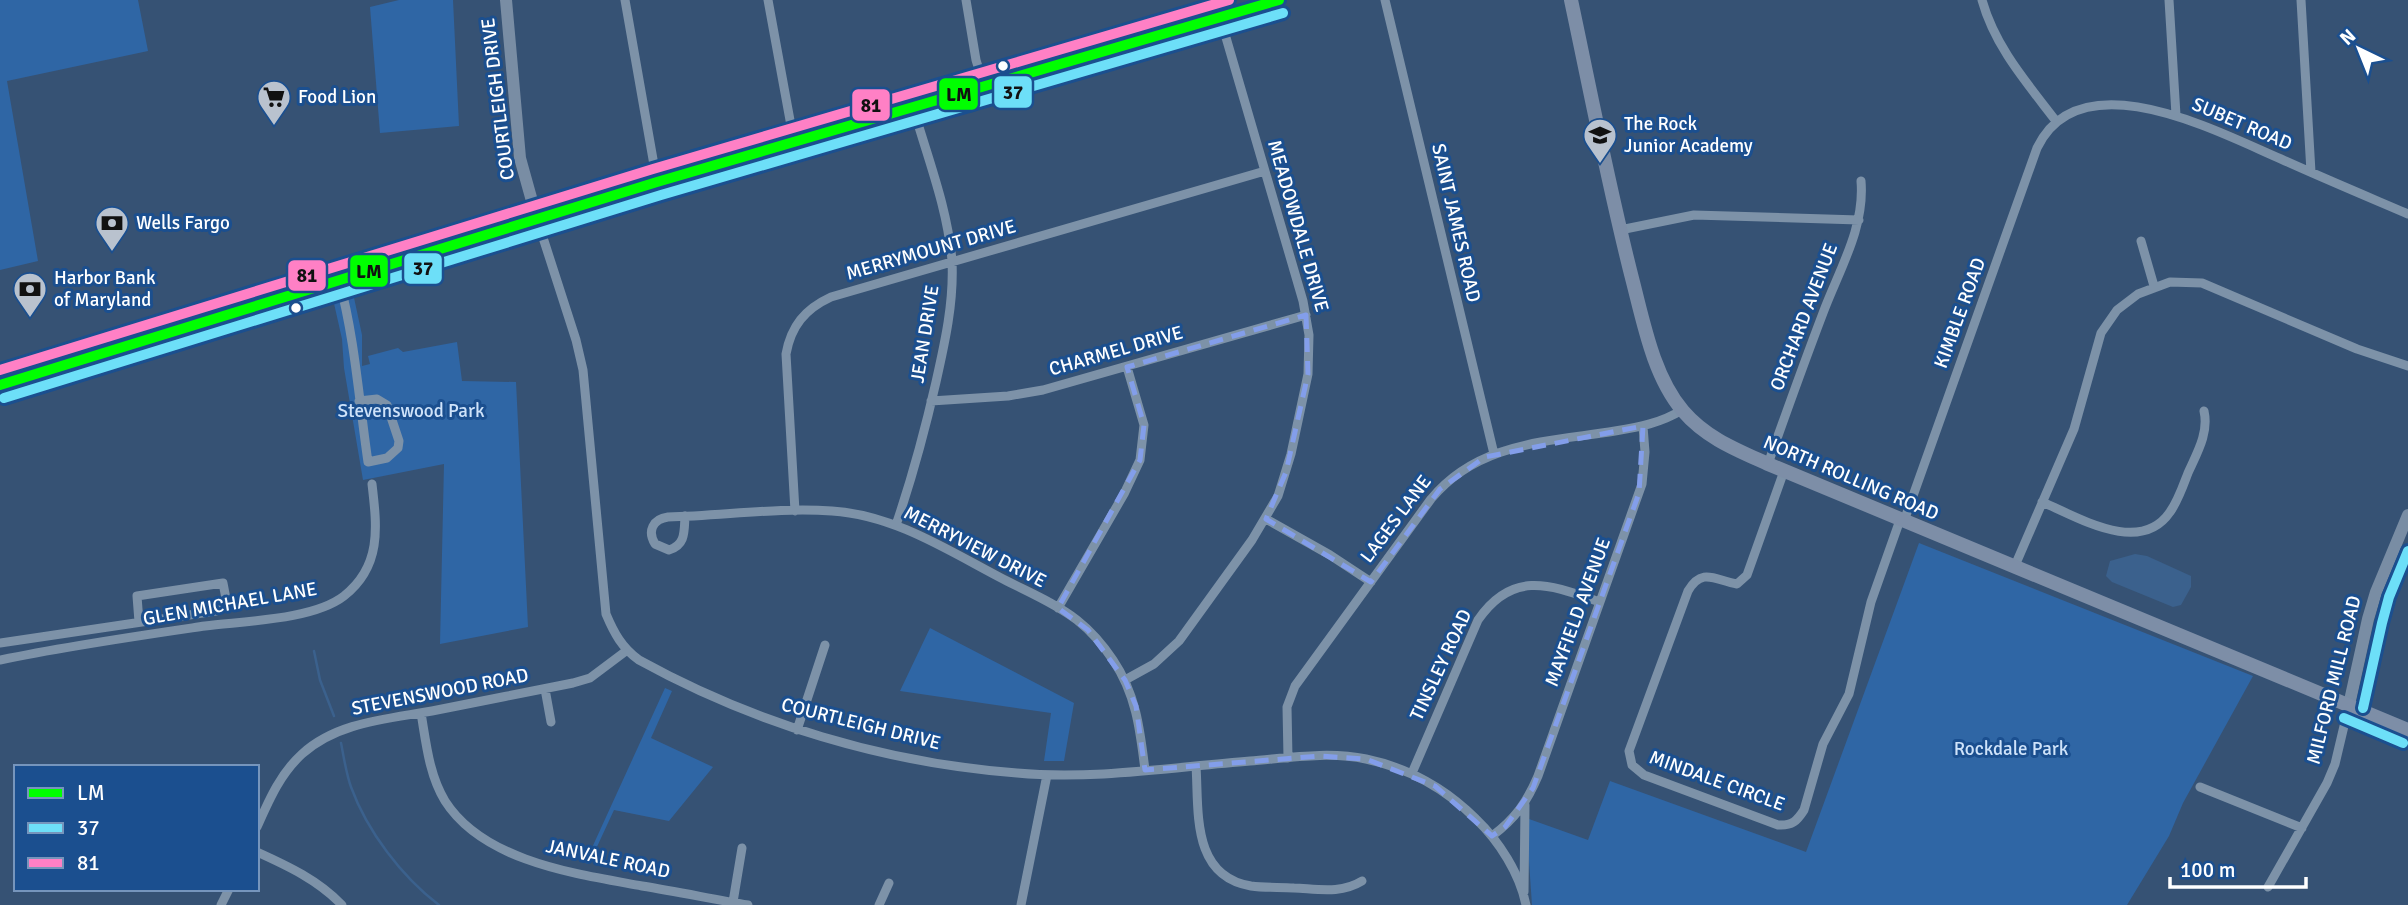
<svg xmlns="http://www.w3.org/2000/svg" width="2408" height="905" font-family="Signika,sans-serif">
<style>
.green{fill:#2f66a5}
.water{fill:#3b618d}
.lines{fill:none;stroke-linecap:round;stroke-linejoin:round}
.stream{stroke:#3b618d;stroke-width:2.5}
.street{stroke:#7d92a8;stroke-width:9}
.secondary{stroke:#798da4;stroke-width:12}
.primary{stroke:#7d8ea7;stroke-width:14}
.bus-1-casing{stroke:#1b4f8f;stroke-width:16}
.bus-2-casing{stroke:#1b4f8f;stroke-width:16}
.bus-3-casing{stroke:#1b4f8f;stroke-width:16}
.bus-1{stroke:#0f0;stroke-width:10}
.bus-2{stroke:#6ddff8;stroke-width:10}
.bus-3{stroke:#ff80c5;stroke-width:10}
.marked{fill:none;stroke:#839eea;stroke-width:5;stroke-dasharray:14 9;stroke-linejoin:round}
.bus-dot{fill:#fff;stroke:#1b4f8f;stroke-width:2.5}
.labels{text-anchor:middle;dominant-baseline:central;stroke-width:6;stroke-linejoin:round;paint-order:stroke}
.poi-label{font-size:19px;fill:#fff;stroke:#1b4f8f;text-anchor:start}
.street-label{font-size:19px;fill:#fff;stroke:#1b4f8f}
.park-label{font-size:19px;fill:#cfe3fa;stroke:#1b4f8f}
.line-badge{stroke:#1b4f8f;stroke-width:2.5}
.pale-badge-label{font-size:19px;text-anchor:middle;font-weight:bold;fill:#111}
</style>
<rect width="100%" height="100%" fill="#365274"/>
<path class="green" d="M0 0H138L148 51 7 81 38 261 0 270Z
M399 0H453L459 126 380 133 370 7Z
M353 293 362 335V366L370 364 368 356 398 348 403 352 457 342 462 381 516 382 528 627 440 644 444 464 363 480 344 368 342 339 333 299Z
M1919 543 2253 676 2183 803 2169 836 2127 905H1532L1527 833 1529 819 1588 840 1610 781 1806 852Z
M930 628 1074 703 1064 761H1044L1051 713 900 691Z
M665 688 672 691 651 738 713 767 669 821 614 810 589 864 585 863Z"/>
<path class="water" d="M2135 554 2147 556 2191 576V587L2181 605 2173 607 2112 582 2106 576 2110 561Z"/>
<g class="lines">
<path class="stream" d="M314 651 320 680 334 716
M341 743C344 758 346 773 351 787 367 831 402 877 439 905"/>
<path class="street" d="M625 0 657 182
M768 0 794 142
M966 0 976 60 984 86
M1385 0 1494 454
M1982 0C1995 47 2027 83 2056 121
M2169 0 2176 115
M2301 0 2311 172
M537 219 576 340 583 370 606 614C614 633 622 648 639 660 755 724 885 763 1017 773 1094 780 1173 767 1250 761 1287 758 1329 751 1366 759 1409 768 1445 788 1476 819 1499 841 1520 874 1526 905
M1620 230 1694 215 1859 220
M2141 241 2154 286
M339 280C355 339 359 401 368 462L387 458 398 448 399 441 387 405 377 399 359 401
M931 401 1008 396 1043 390 1306 315
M1768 464C1786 413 1804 363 1823 313 1839 270 1865 228 1861 181
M1784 471 1747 575 1737 584C1715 580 1702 567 1688 591L1629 751 1632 765 1644 775 1778 825C1792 826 1797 821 1804 810L1823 744 1849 694 1871 602 1900 520
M2042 502C2078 517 2140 556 2170 512 2178 501 2183 486 2188 473 2197 453 2209 433 2204 411
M795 511 786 354C791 326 805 309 831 297L1265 171
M685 516C684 531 686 545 669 550L655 544C647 531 653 519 668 517 722 516 778 507 832 511 895 515 949 551 1003 579 1028 592 1055 603 1077 620 1091 631 1103 645 1113 660 1136 694 1140 729 1145 770
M1266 519 1330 555 1371 582
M1904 521 2037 148C2080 58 2218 132 2281 159 2323 178 2366 196 2408 214
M896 525C912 478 925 430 936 382 945 342 954 302 952 261 948 209 927 156 913 107
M2014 568 2074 429 2101 333 2117 310 2138 294 2170 282 2202 283 2357 349 2408 366
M1058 608 1124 494 1140 460 1144 425 1127 367
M0 643 216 611 227 604 223 583 137 596 139 622
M0 660C67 646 137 636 205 626 244 621 313 620 344 596 382 566 377 527 372 484
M1125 680 1154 664 1179 641 1252 540 1278 496 1291 454 1308 374 1309 335 1303 301 1220 17
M545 689 551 722
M421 713C426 742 429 775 445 801 484 862 577 874 642 886 678 892 713 899 748 905
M797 730 825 645
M1288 758 1287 707 1295 686 1431 499C1478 442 1547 442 1615 431 1639 427 1661 423 1682 410
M1196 766C1199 811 1191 876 1251 886 1265 888 1280 887 1294 888 1318 889 1341 894 1362 881
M1412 773 1478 620C1513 569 1551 585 1600 602
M2200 787 2302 828
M257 827C269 800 280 774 302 754 338 721 390 719 437 710 482 701 528 692 573 683L590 678 626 651
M1492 836C1515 819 1527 802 1538 776L1642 484 1645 452 1643 426
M257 852C288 866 318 880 342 905
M2268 887 2327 783 2335 764 2349 705
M1524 892 1525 805
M733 902 742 848
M221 905 229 889
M879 905 889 883
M1021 905 1047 775"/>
<path class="secondary" d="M506 0 520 158 537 219
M2349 705 2368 619 2376 592 2408 515"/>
<path class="primary" d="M1571 0C1591 94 1609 189 1633 282 1644 325 1654 377 1683 411 1706 438 1737 450 1768 464L2408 730
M0 385 657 182 1279 0"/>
<defs>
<path id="bus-1" d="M0 385 657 182 1279 0"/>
<path id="bus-2" d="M4 398 661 195 1283 13
M2363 708 2382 623 2389 597 2408 551
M2344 718 2403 743"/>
<path id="bus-3" d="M0 370 653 169 1229 0"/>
</defs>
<use href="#bus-1" class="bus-1-casing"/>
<use href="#bus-2" class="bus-2-casing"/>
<use href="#bus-3" class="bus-3-casing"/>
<use href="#bus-1" class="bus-1"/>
<use href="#bus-2" class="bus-2"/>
<use href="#bus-3" class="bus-3"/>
</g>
<path class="marked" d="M1306 315 1308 374 1286 472 1266 519 1371 582 1440 489 1485 457 1643 426 1639 493 1533 788 1505 827 1492 836 1435 786 1366 759 1320 756 1145 770 1136 706 1125 680 1088 630 1058 608 1140 460 1144 425 1127 367Z"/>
<defs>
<symbol id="supermarket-pin" viewBox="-11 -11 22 30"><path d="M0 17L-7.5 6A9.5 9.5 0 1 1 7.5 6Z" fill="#b9c2ce" stroke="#1b4f8f"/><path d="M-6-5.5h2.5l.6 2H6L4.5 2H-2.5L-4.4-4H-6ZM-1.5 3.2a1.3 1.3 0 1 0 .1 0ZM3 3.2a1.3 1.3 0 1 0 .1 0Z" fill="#111"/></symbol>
<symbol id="school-pin" viewBox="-11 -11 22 30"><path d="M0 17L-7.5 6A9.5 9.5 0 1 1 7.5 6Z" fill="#b9c2ce" stroke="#1b4f8f"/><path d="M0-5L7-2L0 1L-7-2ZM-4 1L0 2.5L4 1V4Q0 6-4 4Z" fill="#111"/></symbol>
<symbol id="bank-pin" viewBox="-11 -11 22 30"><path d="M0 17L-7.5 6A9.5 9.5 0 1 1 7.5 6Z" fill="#b9c2ce" stroke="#1b4f8f"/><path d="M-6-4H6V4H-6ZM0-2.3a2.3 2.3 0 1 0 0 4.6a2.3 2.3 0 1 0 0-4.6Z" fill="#111"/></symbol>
</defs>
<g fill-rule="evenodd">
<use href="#supermarket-pin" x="255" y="78" width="38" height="52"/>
<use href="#school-pin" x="1581" y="116" width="38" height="52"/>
<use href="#bank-pin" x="93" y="204" width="38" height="52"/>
<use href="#bank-pin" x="11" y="270" width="38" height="52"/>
</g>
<g class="bus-dot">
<circle cx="1003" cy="66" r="6"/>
<circle cx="296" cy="308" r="6"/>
</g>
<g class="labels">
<g class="poi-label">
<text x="298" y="97">Food Lion</text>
<text x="1624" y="124">The Rock<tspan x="1624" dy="22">Junior Academy</tspan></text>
<text x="136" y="223">Wells Fargo</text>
<text x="54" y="278">Harbor Bank<tspan x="54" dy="22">of Maryland</tspan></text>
</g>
<g class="street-label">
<text transform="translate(498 99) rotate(-97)">COURTLEIGH DRIVE</text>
<text transform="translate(2242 124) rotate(23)">SUBET ROAD</text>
<text transform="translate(1456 223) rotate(77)">SAINT JAMES ROAD</text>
<text transform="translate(1298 226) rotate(74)">MEADOWDALE DRIVE</text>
<text transform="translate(931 250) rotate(-16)">MERRYMOUNT DRIVE</text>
<text transform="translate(1960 313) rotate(-70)">KIMBLE ROAD</text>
<text transform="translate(1804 317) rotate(-69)">ORCHARD AVENUE</text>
<text transform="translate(925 334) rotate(-81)">JEAN DRIVE</text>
<text transform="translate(1116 351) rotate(-16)">CHARMEL DRIVE</text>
<text transform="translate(1851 478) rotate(23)">NORTH ROLLING ROAD</text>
<text transform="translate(1396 519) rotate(-53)">LAGES LANE</text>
<text transform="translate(975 547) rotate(27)">MERRYVIEW DRIVE</text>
<text transform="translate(230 604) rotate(-10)">GLEN MICHAEL LANE</text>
<text transform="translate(1578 612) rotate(-70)">MAYFIELD AVENUE</text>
<text transform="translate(1441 665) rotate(-65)">TINSLEY ROAD</text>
<text transform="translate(2334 680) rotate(-76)">MILFORD MILL ROAD</text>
<text transform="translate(440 692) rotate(-11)">STEVENSWOOD ROAD</text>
<text transform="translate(861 724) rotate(14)">COURTLEIGH DRIVE</text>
<text transform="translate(1717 781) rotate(20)">MINDALE CIRCLE</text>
<text transform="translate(608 859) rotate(12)">JANVALE ROAD</text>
</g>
<g class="park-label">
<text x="411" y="411">Stevenswood Park</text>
<text x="2011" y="749">Rockdale Park</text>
</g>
</g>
<g class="line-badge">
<rect x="993" y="75" width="40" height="34" rx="7" fill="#6ddff8"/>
<rect x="938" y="77" width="41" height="34" rx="7" fill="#0f0"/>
<rect x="851" y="88" width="40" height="34" rx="7" fill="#ff80c5"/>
<rect x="403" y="252" width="40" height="33" rx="7" fill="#6ddff8"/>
<rect x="349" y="254" width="40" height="34" rx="7" fill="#0f0"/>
<rect x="287" y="259" width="40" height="33" rx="7" fill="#ff80c5"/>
</g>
<g class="pale-badge-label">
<text x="1013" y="99">37</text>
<text x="959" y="101">LM</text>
<text x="871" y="112">81</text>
<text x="423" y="275">37</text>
<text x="369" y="278">LM</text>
<text x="307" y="282">81</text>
</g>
<rect x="14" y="765" width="245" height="126" fill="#1b4f8f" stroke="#7695bc" stroke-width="2"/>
<rect x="28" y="788" width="35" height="10" fill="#00ff00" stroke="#7695bc" stroke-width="2"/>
<text x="77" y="800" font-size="21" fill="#ffffff">LM</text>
<rect x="28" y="823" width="35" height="10" fill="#6ddff8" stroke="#7695bc" stroke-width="2"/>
<text x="77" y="835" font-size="21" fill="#ffffff">37</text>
<rect x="28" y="858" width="35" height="10" fill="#ff80c5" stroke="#7695bc" stroke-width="2"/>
<text x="77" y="870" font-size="21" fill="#ffffff">81</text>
<g transform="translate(2359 49) rotate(317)" stroke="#1b4f8f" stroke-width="5" paint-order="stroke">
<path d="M0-5L12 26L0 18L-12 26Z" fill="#ffffff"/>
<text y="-10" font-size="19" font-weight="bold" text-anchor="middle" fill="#ffffff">N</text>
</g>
<path d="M2170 877v10h136v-10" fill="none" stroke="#ffffff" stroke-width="3.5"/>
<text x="2180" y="877" font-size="21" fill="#ffffff" stroke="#1b4f8f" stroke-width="5" paint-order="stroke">100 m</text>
</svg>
